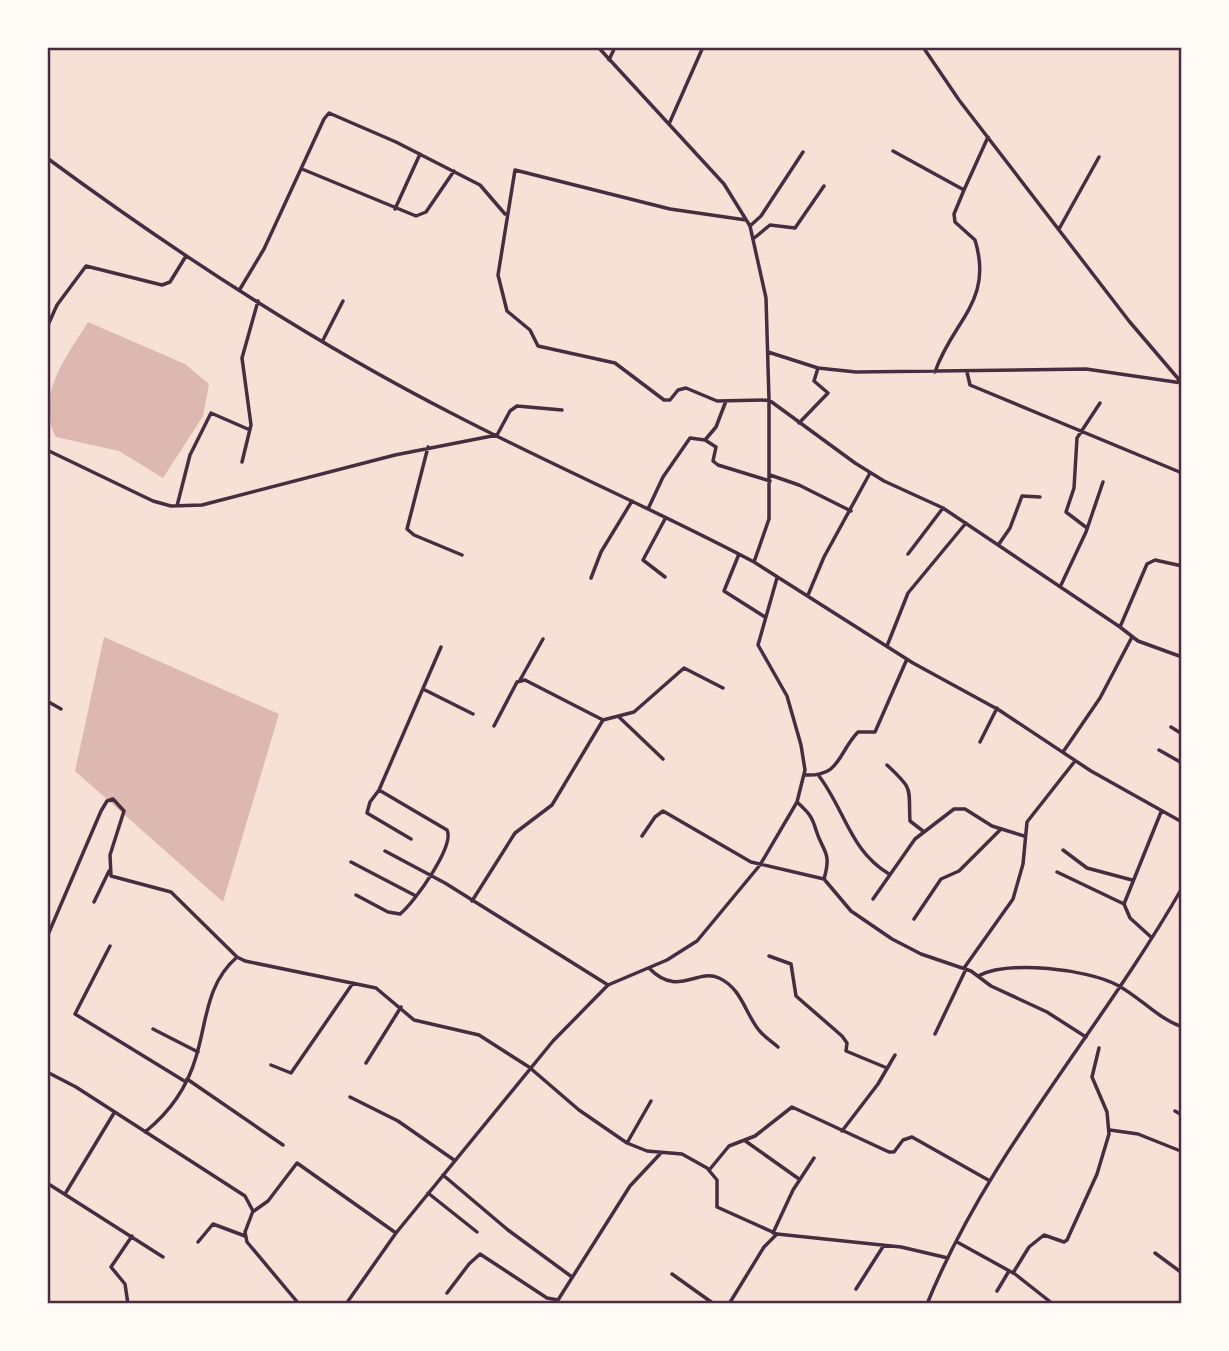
<svg xmlns="http://www.w3.org/2000/svg" width="1229" height="1351" font-family="'Archivo Narrow',sans-serif">
<style>
.water{fill:#dcb8b0}
.lines{fill:none;stroke-linecap:round;stroke-linejoin:round}
.minor{stroke:#4a2c40;stroke-width:3.5}
.neatline{fill:none;stroke:#4a2c40;stroke-width:2.5}
</style>
<rect width="100%" height="100%" fill="#f7e1d7"/>
<path class="water" d="M88 322 185 364 209 384 203 416 163 478 119 451 56 437C34 397 67 356 88 322Z
M104 637 279 714 223 902 75 771Z"/>
<g class="lines">
<path class="minor" d="M598 47 724 184 750 226 766 298 769 400V519L754 562 913 663 999 710 1091 771 1182 822
M923 47 959 100 1129 321 1181 382
M609 60 615 47
M669 124 703 47
M893 151 964 190 988 137
M47 158C176 253 312 342 455 415 553 466 656 510 754 562
M302 169 416 216 426 212 454 171
M395 209 420 154
M746 220 670 209 515 170 498 275 507 311 530 330 538 346 615 363 664 400H670L678 390 686 388 717 401 769 400 855 463 884 481 943 508 1120 627
M750 226 761 216 803 152
M1059 229 1099 157
M753 239 770 225 795 228 824 186
M240 289 264 249 324 119 329 113 396 142 480 185 505 214
M48 325 57 305 86 266 162 285 170 282 186 256
M323 340 343 301
M768 352 818 368 856 372 1086 369 1182 383
M935 372C952 321 994 302 975 240L955 222 954 214 964 190
M967 372 970 385 1182 473
M799 423 828 393 814 381 818 368
M705 440 716 447 713 461 718 465 770 481
M428 447 407 529 414 535 462 555
M47 450 153 501 171 506 202 505 395 455 497 435 510 411 517 406 562 410
M242 462 251 425 242 358 258 301
M770 475 799 485 851 511
M177 506 190 455 211 413 250 430
M648 509 663 477 690 438 705 440 716 427 726 401
M1087 528 1066 512 1074 488 1077 438 1100 403
M999 544 1010 528 1022 496 1040 497
M739 554 724 591 765 617
M908 554 943 508
M1182 566 1155 560 1147 564 1120 627 1138 641 1182 657
M665 577 643 560 665 519
M591 578 601 552 632 501
M1061 585 1086 532 1103 482
M808 595 824 557 870 473
M887 646 908 593 966 523
M520 680 543 639
M425 690 473 714
M47 701 61 709
M619 717 663 759
M494 726 517 682 525 680 603 720
M1171 727 1182 734
M980 742 997 708
M1159 750 1182 763
M1063 752 1100 698 1132 637
M887 765C915 791 908 788 910 821L923 831
M804 775C841 777 837 754 858 732H875L907 659
M819 776C845 810 850 851 889 874
M379 790 370 802 367 813 411 839
M797 802C808 812 812 816 816 830 823 853 832 851 824 879
M642 836 655 817 663 811 751 862 824 879 851 911 892 939 921 954 971 971 991 986 1047 1012 1086 1037
M1063 850 1087 868 1132 880
M385 851 445 883 608 985
M351 862 416 896
M1057 872 1124 904
M356 895 388 912 400 914C414 903 455 846 447 830L379 790 441 647
M873 899 915 839 954 809H965L992 826 1024 836
M472 901 515 833 552 805 603 720 634 712 684 668 723 688
M94 902 109 871
M914 919 941 879 959 871 1000 830
M47 937 101 811 107 801 113 799 124 811 110 855 111 876 171 892 237 957 245 961 376 988 414 1020 479 1035 529 1067 579 1110 627 1143 647 1151 682 1154 707 1168 717 1180V1207L777 1234
M1151 937 1130 918 1124 904 1161 812
M110 946 75 1014 186 1082
M769 956 791 964 796 996 842 1036 847 1043 846 1051 887 1068
M649 968C678 998 696 968 719 978 741 988 745 1012 758 1029 763 1036 771 1041 778 1047
M964 968 1013 899 1023 864 1027 822 1075 761
M978 976C1009 960 1087 969 1117 985 1140 997 1157 1018 1182 1027
M153 1029 198 1052
M935 1034 966 969
M366 1063 401 1007
M271 1065 291 1073 353 983
M47 1072 76 1087 245 1196 253 1211 245 1232 247 1242 299 1304
M187 1079 283 1145
M350 1097 398 1121 454 1160
M1175 1111 1182 1115
M1110 1130 1138 1134 1178 1150
M842 1131 878 1084 895 1055
M145 1132C170 1112 187 1088 196 1057 207 1021 206 984 237 957
M744 1140 799 1179
M627 1143 651 1101
M710 1169 729 1146 755 1136 792 1107 889 1152H894L903 1140 912 1137 990 1181
M443 1175 508 1230 572 1277
M47 1183 163 1257
M428 1193 477 1232
M65 1194 114 1113
M254 1211 268 1201 297 1163 396 1233
M773 1233 793 1190 814 1158
M198 1242 213 1224 245 1236
M957 1242 1015 1274 1053 1304
M1155 1253 1182 1273
M1013 1273 1029 1247 1044 1235 1064 1242 1067 1240 1097 1174 1109 1134 1107 1112 1092 1077 1099 1048
M672 1274 714 1304
M856 1289 884 1245
M997 1291 1009 1271
M447 1293 469 1264 480 1254 547 1298 558 1300 630 1186 660 1154
M128 1304 125 1284 111 1267 132 1236
M346 1304 396 1233 553 1041 608 985 667 960 697 941 760 865 797 802 805 770 801 745 787 696 758 645 777 578
M729 1304 764 1247 777 1234 901 1247 948 1258
M927 1304C989 1152 1101 1030 1182 888"/>
</g>
<rect width="1229" height="1351" fill="none" stroke="#fffaf5" stroke-width="98"/>
<rect x="49" y="49" width="1131" height="1253" class="neatline"/>
</svg>
